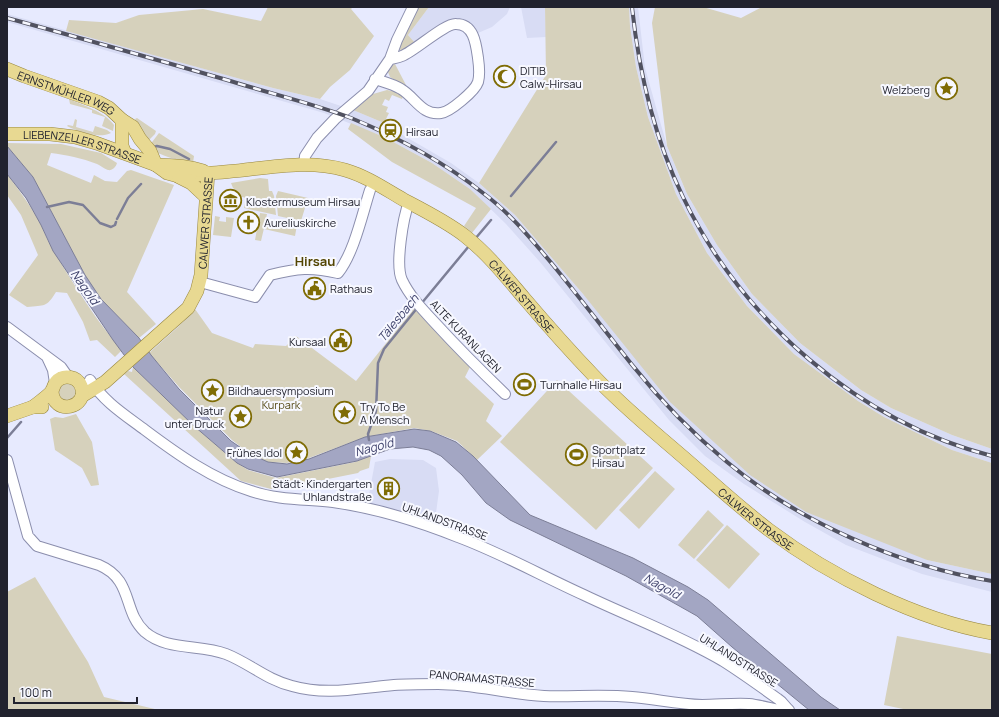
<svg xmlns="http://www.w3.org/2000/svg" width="999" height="717" font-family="Manrope,sans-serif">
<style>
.built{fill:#d8dcf4}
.green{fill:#d6d1bc}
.water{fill:#a3a6c3;stroke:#7c7e96}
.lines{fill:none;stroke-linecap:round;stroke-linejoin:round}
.stream{stroke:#7c7e96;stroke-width:2.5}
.minor-casing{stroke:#8b8ead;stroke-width:12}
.major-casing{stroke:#998840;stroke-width:14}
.minor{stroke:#fff;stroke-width:10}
.major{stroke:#e8d992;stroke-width:13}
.rail-casing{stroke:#515260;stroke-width:4}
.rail{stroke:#f7f8ff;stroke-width:2.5;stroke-dasharray:8;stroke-linecap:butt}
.labels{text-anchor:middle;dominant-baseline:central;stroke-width:4;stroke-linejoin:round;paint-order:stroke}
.poi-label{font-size:11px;fill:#21222e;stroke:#f7f8ff;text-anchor:start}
.street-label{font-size:11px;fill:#21222e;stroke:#f7f8ff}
.park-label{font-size:11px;fill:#584d19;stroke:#f7f8ff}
.water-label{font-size:12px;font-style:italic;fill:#3d406a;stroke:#f7f8ff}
.quarter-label{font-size:13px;font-weight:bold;fill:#534502;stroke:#f7f8ff}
</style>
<rect width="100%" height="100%" fill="#e7eafe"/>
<path class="built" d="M429 7H510L507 14 492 27 478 33 466 22 457 19H450L416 44 408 35Z
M521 7H545L546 37 527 38Z
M629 7H638L645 68 667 146 687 194 717 245 752 294 800 343 861 390 891 408 952 435 992 449V463L952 450 884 417 858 401 794 354 747 306 707 253 676 194 648 117 636 67 630 26Z
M7 14 273 88 320 99 353 110 384 123 387 126 451 163 479 183 515 215 583 294 927 560 992 574V592L922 574 846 545 805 522 744 484 705 456 669 420 540 262 506 224 470 189 432 163 386 138 324 113 7 22Z
M390 459 423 460 436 468 439 491 435 520 372 505 368 500 375 462Z"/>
<path class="green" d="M268 7H353L351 9 374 36 350 70 330 87 320 99 273 88 66 31 69 20 116 23 139 15 203 9 261 21Z
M418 7H429L408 35 416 44 401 51 399 48 409 25Z
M545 7H629L630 26 636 67 648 117 676 194 707 253 747 306 794 354 858 401 884 417 952 450 992 463V574L927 560 806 512 750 475 670 402 583 294 515 215 479 183 546 75Z
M655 7H703L741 18 762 7H992V449L952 435 891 408 861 390 800 343 752 294 717 245 687 194 667 146 652 23Z
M395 64 406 85 404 86 390 77 388 72 390 65Z
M387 90 397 92 403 96 402 99 392 95 389 101 385 99 382 105 388 107 386 112 389 113 384 123 353 110 373 94Z
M69 99C84 106 104 111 114 125L113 131 102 126 105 117 92 113V110L70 104Z
M137 118 156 131 155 134 147 142 142 138 135 119Z
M75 119 77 120 76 127 93 132 95 126 107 130 111 133C99 139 79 132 67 126L68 125 73 126Z
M351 123 386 138 432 163 470 189 491 209 472 233 464 226 476 208 392 162 348 129Z
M159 133 194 156 193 163C177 159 161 158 149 146Z
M7 143 61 144 101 153 117 163C116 167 112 171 108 170 104 169 100 165 97 164 82 158 66 155 51 153L47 165 91 183 94 175 105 181 117 182 127 171 131 170 174 185 127 292 156 324 139 338 101 299 85 275 33 177 7 146Z
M7 174C19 190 31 206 41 225 45 234 49 244 54 252 75 286 96 321 122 350L115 357 97 340 90 341 83 322 67 293 56 292C46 308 45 305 27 307L9 295 38 255 21 215 7 195Z
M260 178 268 179 269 191H272L274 196 276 215 244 208 246 198 235 195 236 190 233 188 231 183Z
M278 191 308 198 301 221 278 216 276 196Z
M260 213 267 214 266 219 283 223 284 221 296 224 297 225 295 236 264 229 265 224 261 241 255 240Z
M215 216 220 217 219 221 226 222V217L234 218 231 237 213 235Z
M414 308 470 367 465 377 494 404 486 421 502 436 477 460 457 441 431 431 414 428 365 437 309 458 287 463 268 462 250 454 232 440 180 388 149 353 178 327 195 309 212 333 253 348 255 344 286 346 296 336 356 381Z
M133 367 194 426 237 463 248 470 276 478 355 462 371 456 369 468 360 471 358 473 288 487 271 489 241 481 124 374 128 371 132 372Z
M557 380 653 468 596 530 500 442Z
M58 393a9 9 0 1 1 18 0a9 9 0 1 1-18 0Z
M76 414 92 442 99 485 91 486 82 468 55 450 50 419 55 417 63 418Z
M655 471 675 489 639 529 619 510Z
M708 510 724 525 694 559 678 545Z
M727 525 760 554 729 589 696 560Z
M35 577 88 662 104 697 159 710H7V592Z
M897 636 992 654V710H908L884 705Z"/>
<path class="water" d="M7 146 33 177 85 275 101 299 139 338 151 355 179 389 231 441 250 454 268 462 287 464 309 459 365 437 414 429 430 431 456 442 473 456 530 515 633 558 688 587 708 600 821 697 840 710H809L732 647 697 616 626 576 510 520 486 503 462 475 441 456 429 450 413 447 390 449 357 461 277 477 248 469 237 463 194 426 133 367 113 340 53 251 41 225 26 198 7 174Z"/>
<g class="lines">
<path class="stream" d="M154 147 157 146 170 149 189 159
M511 196 556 142
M47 207 69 202 83 205 100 223 111 227 115 225 116 222
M117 219 128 198 141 184
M475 239 491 220
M421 304 469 246
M7 438 21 422
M369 440 368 434 376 411 378 363 384 349 418 307"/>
<defs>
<path id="minor" d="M375 79C384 82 393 84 401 89 415 97 422 116 441 113 450 112 475 91 478 82 480 75 479 65 478 58 476 44 474 24 456 24 445 23 415 51 402 56 398 58 394 58 390 59
M304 165 305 156 317 138 335 119 368 91 390 59 397 40 413 7
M409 202C403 218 395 265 402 280 410 297 424 311 436 324 458 348 481 371 505 394
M200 282 255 297 270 275C298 268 311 267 338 273 354 253 362 215 370 190
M7 327 61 367 68 377
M47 357 53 370 55 383
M90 380C104 402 125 415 145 430 177 454 212 479 251 491 277 500 305 499 333 502 375 508 418 521 458 537 501 553 542 576 584 595 630 617 679 635 723 661 742 673 760 686 778 699 783 702 785 707 789 710
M7 460 28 536 37 546 99 565C134 580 122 611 145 632 167 651 200 644 226 654 249 663 267 680 292 686 327 696 358 688 394 685 408 684 423 684 438 684 473 684 508 694 544 696 573 697 603 694 632 697 655 699 678 704 702 705 718 705 733 703 749 704 759 705 769 708 778 710"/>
<g id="major">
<path id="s1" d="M7 69 24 76 98 102 109 108 122 120 133 127 140 139 150 151 156 165"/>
<path d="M122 120V146L125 153"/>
<path id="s2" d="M7 134H50L75 137 96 143 156 165 167 173 178 176H193L208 173C253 172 301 157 345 170 366 176 385 189 404 200 425 211 447 222 465 236 488 254 506 277 524 298 547 325 570 351 594 376 621 405 652 430 682 456 711 481 739 507 769 530 830 576 917 620 992 633"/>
<path d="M156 165C172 165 188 166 203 171"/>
<path d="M179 177 191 183 206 197"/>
<path id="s3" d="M82 396 105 382 188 308 197 291 201 275 208 173"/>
<path d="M33 407C39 402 47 397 52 391 53 388 54 385 56 382 63 374 77 376 81 386 90 408 52 417 52 390"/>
<path d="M7 416 33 407H42"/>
</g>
</defs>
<use href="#minor" class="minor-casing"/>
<use href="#major" class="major-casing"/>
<use href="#minor" class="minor"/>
<use href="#major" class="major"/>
<defs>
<path id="rail" d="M632 7C639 73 654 137 683 197 742 320 859 422 992 456
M7 18C81 38 154 59 227 80 268 93 311 103 351 118 397 137 444 162 483 193 510 213 531 239 553 265 580 298 606 332 633 366 661 401 692 433 727 462 799 522 900 566 992 581"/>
</defs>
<use href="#rail" class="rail-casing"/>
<use href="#rail" class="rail"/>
</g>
<defs>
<symbol id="mosque-ring" viewBox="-11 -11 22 22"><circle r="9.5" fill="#f7f8ff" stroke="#7f6c05" stroke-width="1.5"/><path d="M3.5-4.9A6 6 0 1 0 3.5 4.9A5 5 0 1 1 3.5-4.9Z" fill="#7f6c05"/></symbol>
<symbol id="sight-ring" viewBox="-11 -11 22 22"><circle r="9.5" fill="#f7f8ff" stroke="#7f6c05" stroke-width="1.5"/><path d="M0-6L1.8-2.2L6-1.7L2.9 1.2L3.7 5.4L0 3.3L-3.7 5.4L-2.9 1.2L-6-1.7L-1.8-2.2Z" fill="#7f6c05"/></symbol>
<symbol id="station-ring" viewBox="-11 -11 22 22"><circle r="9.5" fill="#f7f8ff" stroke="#7f6c05" stroke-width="1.5"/><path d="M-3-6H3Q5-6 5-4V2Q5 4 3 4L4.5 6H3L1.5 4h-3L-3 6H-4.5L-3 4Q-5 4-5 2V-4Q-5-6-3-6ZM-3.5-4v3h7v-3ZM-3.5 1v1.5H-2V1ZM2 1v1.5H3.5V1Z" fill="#7f6c05"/></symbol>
<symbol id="museum-ring" viewBox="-11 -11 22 22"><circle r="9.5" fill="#f7f8ff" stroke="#7f6c05" stroke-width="1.5"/><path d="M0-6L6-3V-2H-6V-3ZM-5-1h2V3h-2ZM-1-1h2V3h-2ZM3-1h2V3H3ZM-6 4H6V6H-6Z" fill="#7f6c05"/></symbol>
<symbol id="church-ring" viewBox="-11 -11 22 22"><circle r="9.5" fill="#f7f8ff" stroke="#7f6c05" stroke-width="1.5"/><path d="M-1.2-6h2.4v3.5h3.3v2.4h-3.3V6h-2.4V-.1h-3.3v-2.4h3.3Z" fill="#7f6c05"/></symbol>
<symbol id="civic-ring" viewBox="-11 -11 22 22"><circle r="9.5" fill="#f7f8ff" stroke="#7f6c05" stroke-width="1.5"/><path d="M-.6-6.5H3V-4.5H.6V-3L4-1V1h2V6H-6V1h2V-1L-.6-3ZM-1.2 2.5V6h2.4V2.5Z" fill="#7f6c05"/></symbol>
<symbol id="stadium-ring" viewBox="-11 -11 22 22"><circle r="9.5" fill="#f7f8ff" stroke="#7f6c05" stroke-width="1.5"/><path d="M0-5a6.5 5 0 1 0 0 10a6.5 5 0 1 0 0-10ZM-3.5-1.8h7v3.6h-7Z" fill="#7f6c05"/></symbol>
<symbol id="building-ring" viewBox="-11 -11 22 22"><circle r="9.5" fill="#f7f8ff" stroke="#7f6c05" stroke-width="1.5"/><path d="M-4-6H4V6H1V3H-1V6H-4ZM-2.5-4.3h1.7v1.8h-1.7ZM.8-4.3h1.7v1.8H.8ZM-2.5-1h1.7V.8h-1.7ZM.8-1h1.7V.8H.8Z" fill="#7f6c05"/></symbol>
</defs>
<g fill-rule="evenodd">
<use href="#mosque-ring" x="492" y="64" width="25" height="25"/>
<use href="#sight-ring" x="934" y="76" width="25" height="25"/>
<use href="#station-ring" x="378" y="118" width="25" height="25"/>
<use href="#museum-ring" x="218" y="188" width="25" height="25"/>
<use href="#church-ring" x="236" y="210" width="25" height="25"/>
<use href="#civic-ring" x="302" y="276" width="25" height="25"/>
<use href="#civic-ring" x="328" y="328" width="25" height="25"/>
<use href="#stadium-ring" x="512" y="372" width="25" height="25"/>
<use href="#sight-ring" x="200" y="378" width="25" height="25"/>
<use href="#sight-ring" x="332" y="400" width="25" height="25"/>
<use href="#sight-ring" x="228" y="404" width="25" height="25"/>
<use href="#sight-ring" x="284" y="440" width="25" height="25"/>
<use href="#stadium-ring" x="564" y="442" width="25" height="25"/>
<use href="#building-ring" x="376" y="476" width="25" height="25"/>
</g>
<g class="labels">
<g class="poi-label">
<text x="520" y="70">DITIB<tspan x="520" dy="13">Calw-Hirsau</tspan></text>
<text x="930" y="89" text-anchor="end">Welzberg</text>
<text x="406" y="131">Hirsau</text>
<text x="246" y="201">Klostermuseum Hirsau</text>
<text x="264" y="222">Aureliuskirche</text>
<text x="330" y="288">Rathaus</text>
<text x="326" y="341" text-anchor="end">Kursaal</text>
<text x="540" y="384">Turnhalle Hirsau</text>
<text x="228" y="390">Bildhauersymposium</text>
<text x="360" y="406">Try To Be<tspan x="360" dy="13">A Mensch</tspan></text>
<text x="224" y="410" text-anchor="end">Natur<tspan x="224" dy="13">unter Druck</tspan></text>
<text x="592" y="449">Sportplatz<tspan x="592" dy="13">Hirsau</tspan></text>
<text x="282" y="452" text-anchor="end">Frühes Idol</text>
<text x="372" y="483" text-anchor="end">Städt: Kindergarten<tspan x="372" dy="13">Uhlandstraße</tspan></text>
</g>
<g class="street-label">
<text stroke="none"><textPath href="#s1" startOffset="64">ERNSTMÜHLER WEG</textPath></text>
<text stroke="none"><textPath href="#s2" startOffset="77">LIEBENZELLER STRASSE</textPath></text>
<text stroke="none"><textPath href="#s3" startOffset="226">CALWER STRASSE</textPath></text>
<text stroke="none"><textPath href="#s2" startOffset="567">CALWER STRASSE</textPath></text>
<text transform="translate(466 336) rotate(46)">ALTE KURANLAGEN</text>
<text stroke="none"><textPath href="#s2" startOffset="891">CALWER STRASSE</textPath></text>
<text transform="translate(445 521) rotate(20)">UHLANDSTRASSE</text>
<text transform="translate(739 660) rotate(32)">UHLANDSTRASSE</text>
<text transform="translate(482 678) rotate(5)">PANORAMASTRASSE</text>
</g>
<g class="park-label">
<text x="281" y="404">Kurpark</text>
</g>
<g class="water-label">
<text transform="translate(85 287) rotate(55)">Nagold</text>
<text transform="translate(398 318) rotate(-51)">Tälesbach</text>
<text transform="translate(374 447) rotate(-15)">Nagold</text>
<text transform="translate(662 586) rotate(29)">Nagold</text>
</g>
<g class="quarter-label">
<text x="315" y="261">Hirsau</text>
</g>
</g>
<rect width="999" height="717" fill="none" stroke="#21222e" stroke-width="16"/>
<path d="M14 697v6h123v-6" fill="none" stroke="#21222e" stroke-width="2"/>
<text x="20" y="697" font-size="12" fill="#21222e" stroke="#f7f8ff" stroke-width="3" paint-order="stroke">100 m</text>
</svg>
